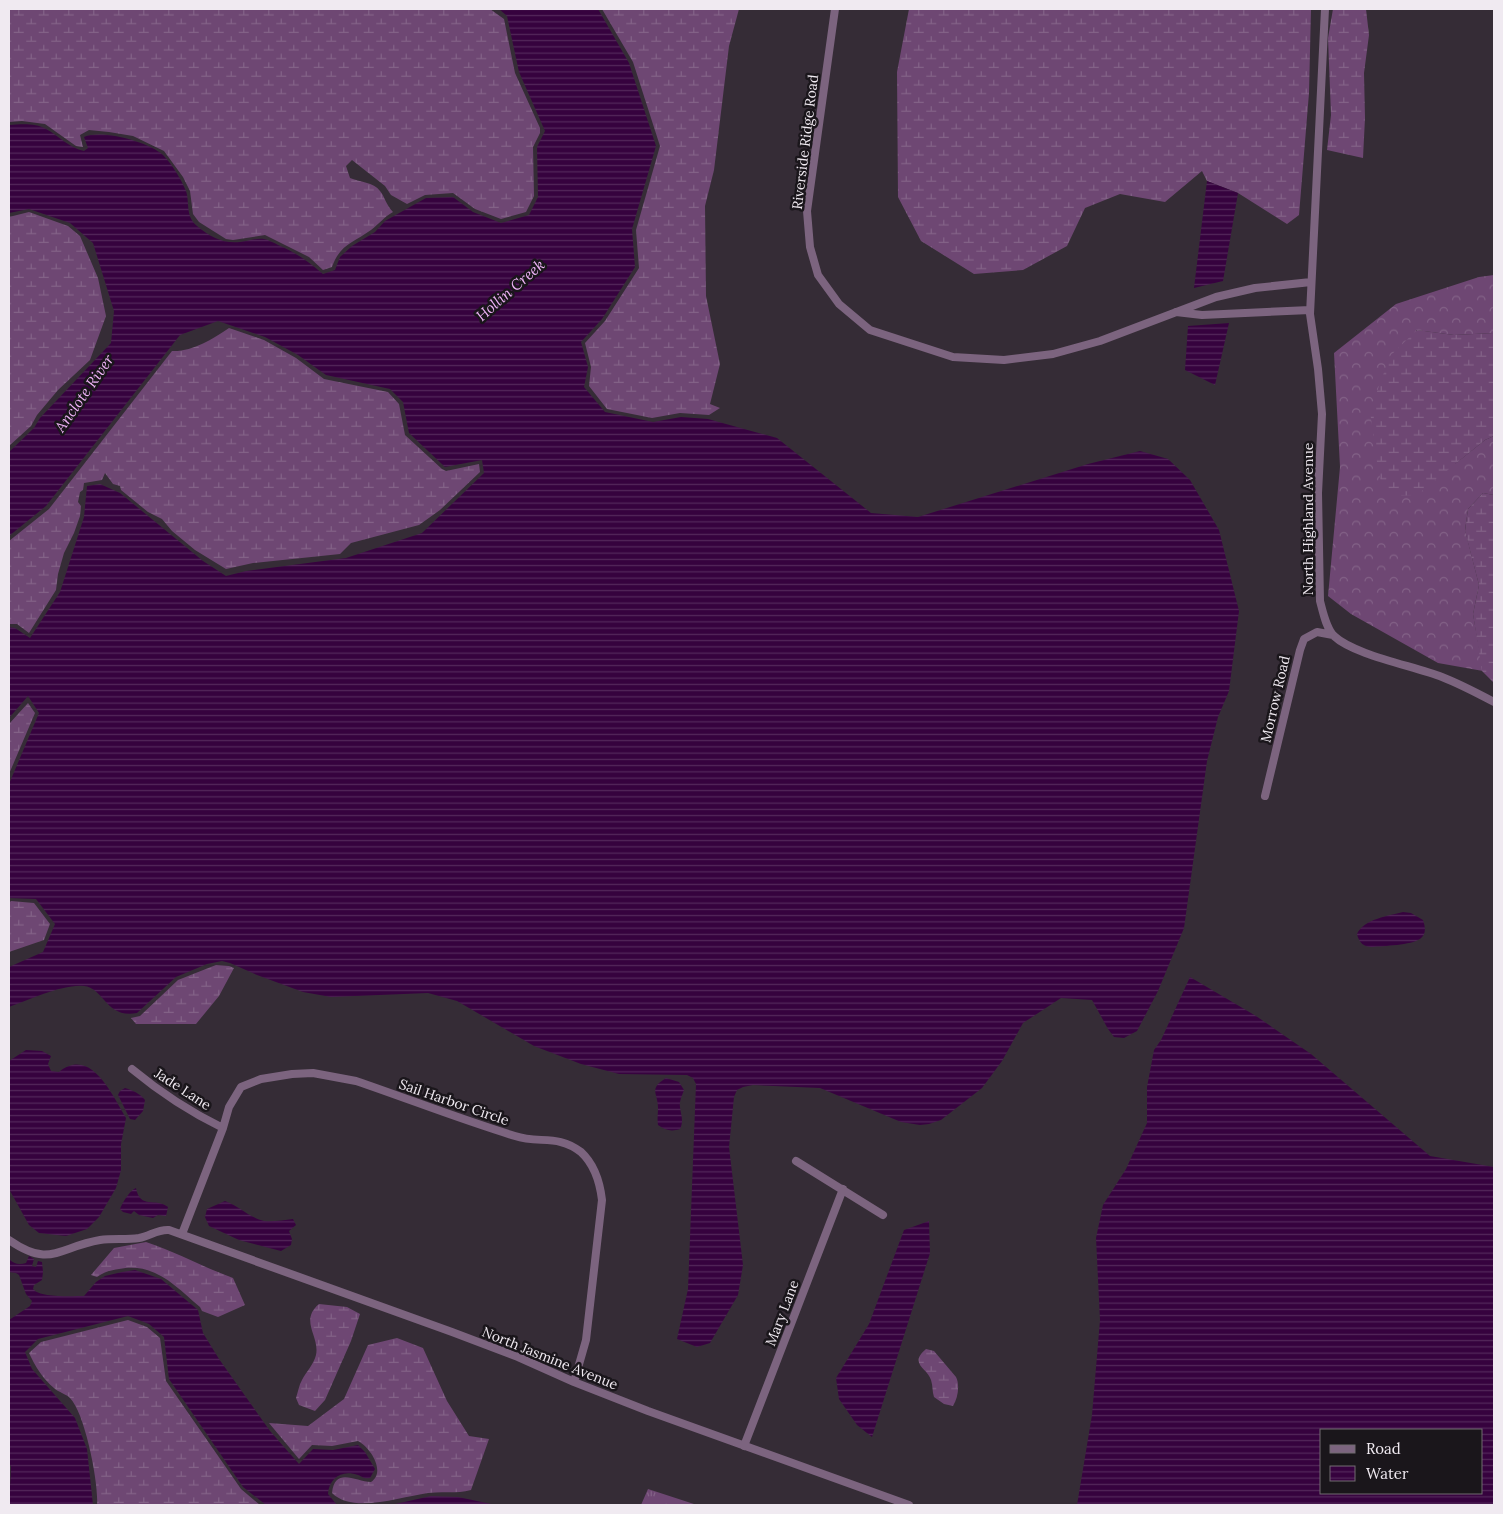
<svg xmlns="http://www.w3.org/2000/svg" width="1503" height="1514" font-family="Lora,serif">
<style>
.grass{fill:url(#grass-tufts)}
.forest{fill:url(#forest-crowns)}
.wetland{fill:url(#wetland-marsh)}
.water{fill:url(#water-rules);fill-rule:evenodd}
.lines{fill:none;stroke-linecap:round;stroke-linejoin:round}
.street{stroke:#7c647f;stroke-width:8}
.labels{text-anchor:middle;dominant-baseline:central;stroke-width:5;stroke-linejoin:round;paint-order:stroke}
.street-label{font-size:14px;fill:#f0eaf1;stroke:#1a161b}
.water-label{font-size:15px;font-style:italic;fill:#eeb2f6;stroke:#1a161b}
</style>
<defs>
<pattern id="grass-tufts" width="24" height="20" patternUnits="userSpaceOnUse" patternTransform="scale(1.25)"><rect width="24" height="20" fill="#6e4773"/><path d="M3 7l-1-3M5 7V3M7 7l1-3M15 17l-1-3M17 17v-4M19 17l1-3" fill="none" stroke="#836287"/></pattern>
<pattern id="forest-crowns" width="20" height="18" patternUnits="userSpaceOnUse" patternTransform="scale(1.25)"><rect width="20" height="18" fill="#6e4773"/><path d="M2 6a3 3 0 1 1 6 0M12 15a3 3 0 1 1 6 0" fill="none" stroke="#836287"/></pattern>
<pattern id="wetland-marsh" width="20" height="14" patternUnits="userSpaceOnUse" patternTransform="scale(1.25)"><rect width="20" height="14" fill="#6e4773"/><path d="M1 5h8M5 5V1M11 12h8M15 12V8" fill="none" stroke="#836287"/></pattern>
<pattern id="water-rules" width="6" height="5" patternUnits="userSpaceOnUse" patternTransform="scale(1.25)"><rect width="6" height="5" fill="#36023e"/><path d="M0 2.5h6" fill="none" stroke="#53275a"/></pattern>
</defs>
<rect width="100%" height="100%" fill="#352c36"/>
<path class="grass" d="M648 1489 697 1505H641Z"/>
<path class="forest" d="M1494 275V333L1454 335 1416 330 1455 464 1485 440 1494 436V495L1483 493 1468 509 1465 530 1479 585 1473 614 1483 671 1438 663 1351 614 1328 596 1340 467 1334 353 1396 304 1479 277Z"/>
<path class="wetland" d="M9 9H490L504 19 515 73 540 128V133L533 147 534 196 526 212 501 219 475 209 453 193 425 195 407 204 391 195 385 186 352 160 346 166 350 178C359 182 374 182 380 191 385 197 386 205 393 212 384 217 379 224 371 230 353 243 340 244 332 267L323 270 309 257 265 235 233 240 226 239 199 222 193 214 190 191 183 177 164 151 133 136 109 132 89 130 80 135 83 147 76 146 45 124 22 121 9 122Z
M602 9H739L729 46 714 170 705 206 706 296 720 364 710 404 720 408 709 415 680 413 652 418 607 409 589 386 591 367 585 343 605 321 639 268 636 230 660 146 633 62Z
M909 9H1311L1309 93 1299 215 1287 224 1238 193 1207 181 1202 171 1165 202 1120 194 1085 208 1067 246 1023 270 974 274 921 241 898 197 897 72Z
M1333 9H1366L1369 35 1364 73 1365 118 1363 158 1327 150 1331 115 1328 38Z
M29 212 68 226 80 236 98 278 106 316 90 360 58 390 37 415 31 426 9 446V217Z
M229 328 264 340 296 358 324 379 388 392 399 404 405 435 442 469 446 471 479 464 480 472 440 510 419 525 351 543 340 554 253 563 226 569 195 550 172 531 162 519 148 512 121 490 120 486 113 484 105 473 102 480 84 483 83 490 80 492 78 502 81 506 80 516 74 533 64 553 58 574 56 590 29 633 17 624H9V541L49 509 172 351C192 352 213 339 229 328Z
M1417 330 1454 335 1494 333V436L1485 440 1417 495 1395 496 1383 492 1377 462 1370 411 1390 356Z
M1483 493 1494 495V683L1482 671 1473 614 1479 585 1465 531 1468 509Z
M28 703 35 713 9 774V724Z
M11 901 34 903 50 924 44 940 9 952V903Z
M216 965 229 966 234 968 219 996 196 1024H136L131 1018 140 1016 178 980Z
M146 1242C176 1252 203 1267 233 1278L245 1305 218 1317 202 1311 200 1307C175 1286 155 1262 119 1269 111 1270 104 1272 97 1277L91 1275 114 1248Z
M319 1304 347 1307 360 1314 351 1341 325 1400 315 1411 299 1405 296 1398C298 1392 299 1385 302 1380 306 1372 314 1364 316 1355 320 1336 299 1321 319 1304Z
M128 1320 147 1327 160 1338 166 1381 241 1489 260 1505H97C99 1484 85 1413 70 1398 66 1394 58 1392 54 1388 43 1379 35 1366 29 1353L41 1342Z
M397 1338 423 1348 447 1401 469 1436 489 1439 471 1490C456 1494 442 1491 428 1493 400 1497 353 1514 332 1493 335 1466 356 1482 371 1482 386 1472 371 1448 358 1441L332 1446 312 1445 299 1459 269 1423 308 1426 344 1399 368 1345Z
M926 1349 934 1351 956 1377C960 1385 958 1398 953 1406L944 1404 934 1397C932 1391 933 1386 931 1380 928 1368 908 1364 926 1349Z"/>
<path class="water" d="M499 9H598L629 63 656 146 632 229 635 267 602 319 581 342 588 367 584 387 605 412 653 422 681 417 708 419 777 438 871 513 918 517 1088 464 1140 451 1168 459 1190 480 1219 530 1239 611 1229 691 1218 717 1207 761 1184 928 1158 991 1137 1031 1124 1038 1114 1037 1108 1029 1092 1000 1061 998 1023 1023 1002 1061 982 1088 941 1120 929 1124 920 1125 901 1122 820 1088 753 1085 743 1087 737 1090 734 1097 729 1147 743 1265 738 1295 710 1343 697 1347 677 1339 688 1289 696 1084 693 1078 687 1075 619 1074 581 1064 534 1046 457 1001 428 993 331 997 303 992 257 975 230 963 222 961 207 964 176 977 137 1013C106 1019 104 988 84 986 62 984 30 1000 9 1007V967L43 952 55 924 36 899 9 898V784L39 713 28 696 9 718V627L15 628 30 638 60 592 84 517 87 486 100 484 120 493 203 561 226 576 246 571 346 558 422 533 484 473 482 460 445 467 409 433 403 402 390 389 326 375 298 355 265 337 218 321 180 335 46 506 9 536V452L34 428 40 418 111 343 114 311 93 243 70 223 29 209 9 213V127L10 125C21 124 36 123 46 129 59 136 69 148 84 151L88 148 84 137C102 129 149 142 163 155 172 164 181 179 186 191 190 203 185 216 197 226 213 239 226 245 246 241 251 240 259 238 264 239 269 240 274 243 278 245 298 254 306 260 323 274L335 270 340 257 352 246 375 232 385 221 426 198 453 197 473 212 501 223 529 215 538 197 537 147 545 131 519 72 507 16Z
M1207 181 1238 193 1223 281 1194 288Z
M1229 323 1215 385 1185 370 1188 326Z
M1403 912 1411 913 1423 920C1425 926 1427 934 1420 939 1411 945 1384 946 1372 947 1364 947 1359 943 1357 934 1364 919 1388 916 1403 912Z
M1190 977 1256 1016 1311 1054 1430 1156 1494 1167V1505H1077L1092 1415 1100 1320 1096 1238 1103 1205 1126 1169 1147 1123V1087L1154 1050 1161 1040ZM1322 1430H1482V1493H1322Z
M26 1050 42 1051 51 1056 48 1064 51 1071 59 1072C91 1046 112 1095 126 1118L121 1144V1170L116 1188 99 1217 87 1229 66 1236 39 1233 29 1225 9 1189V1061Z
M666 1078 679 1082 684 1090C682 1096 679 1101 680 1107 681 1116 684 1120 680 1129 671 1132 665 1130 658 1125 657 1119 658 1114 658 1108 658 1093 648 1089 666 1078Z
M125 1088C134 1091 139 1093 145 1100L143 1111 135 1120 130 1119 118 1095 120 1091Z
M136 1188C140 1210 156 1197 168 1207L166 1216 158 1215 153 1218 139 1215 134 1211 131 1214 123 1212 120 1209C122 1203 130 1190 136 1188Z
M225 1201C239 1206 250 1218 264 1221 273 1222 284 1220 293 1219L296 1225 289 1231 292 1239 291 1245 281 1251 239 1240 209 1226 205 1217 207 1209Z
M929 1221 930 1253 872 1437 857 1425 839 1399 836 1378 869 1324 904 1230Z
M29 1256 34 1259 32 1266 36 1267 38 1261 42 1262 43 1272 42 1280 34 1285 33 1289C40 1298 72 1296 84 1296L96 1282 105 1276 122 1272 135 1270 161 1279 198 1310 203 1333 219 1359 270 1431 299 1464 313 1449 333 1450 358 1445 365 1452 375 1469 370 1478C364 1479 363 1477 358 1475 342 1469 329 1478 328 1494L337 1505H266L243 1487 169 1379 164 1337 149 1324 128 1316 38 1339 25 1352 32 1369 75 1418 87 1449 93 1505H9C9 1492 11 1480 11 1466L9 1465V1320L30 1306 32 1301 26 1294 19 1275 16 1273 9 1272V1259C14 1264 19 1265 26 1263Z
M431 1496 458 1497 496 1505H391Z"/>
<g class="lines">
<path class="street" d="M835 9 807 211 810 247 818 275 839 304 870 330 953 357 1004 360 1053 354 1100 341 1216 297 1255 288 1311 282
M1325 9 1310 314 1318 369 1322 414 1318 493 1320 601C1323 612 1326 628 1334 636 1354 655 1414 666 1442 677 1460 684 1477 693 1494 702
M1176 312 1202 315 1310 310
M1265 796 1300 650 1304 639 1317 632 1333 635
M132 1069C161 1093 188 1111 223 1128
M796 1161 883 1215
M182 1234 223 1128 229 1107 241 1087 261 1079 292 1074 313 1073 356 1081C409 1099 462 1120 515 1136 539 1144 558 1134 581 1152 594 1164 600 1183 602 1200L586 1340 574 1382
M9 1240C51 1269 58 1247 100 1240 113 1238 126 1240 139 1238 150 1236 158 1229 169 1230L452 1332 518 1357 574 1382 648 1411 909 1505
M744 1446 843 1189"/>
</g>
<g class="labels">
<g class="street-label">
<text transform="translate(805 142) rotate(-83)">Riverside Ridge Road</text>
<text transform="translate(1308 519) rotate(-90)">North Highland Avenue</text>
<text transform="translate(1275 699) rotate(-77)">Morrow Road</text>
<text transform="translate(183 1089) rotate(33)">Jade Lane</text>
<text transform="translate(454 1102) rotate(19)">Sail Harbor Circle</text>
<text transform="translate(782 1313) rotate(-69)">Mary Lane</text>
<text transform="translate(550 1358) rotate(22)">North Jasmine Avenue</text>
</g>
<g class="water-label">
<text transform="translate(510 290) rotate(-41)">Hollin Creek</text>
<text transform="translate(84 393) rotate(-55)">Anclote River</text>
</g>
</g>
<rect width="1503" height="1514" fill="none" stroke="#f0eaf1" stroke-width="20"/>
<rect x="1320" y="1429" width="162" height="65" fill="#1a161b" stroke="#706b71"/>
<rect x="1330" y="1445" width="25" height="8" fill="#7c647f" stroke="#706b71"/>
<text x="1366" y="1454" font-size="15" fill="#f0eaf1">Road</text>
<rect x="1330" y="1466" width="25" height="15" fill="url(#water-rules)" stroke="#706b71"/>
<text x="1366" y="1479" font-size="15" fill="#f0eaf1">Water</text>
</svg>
